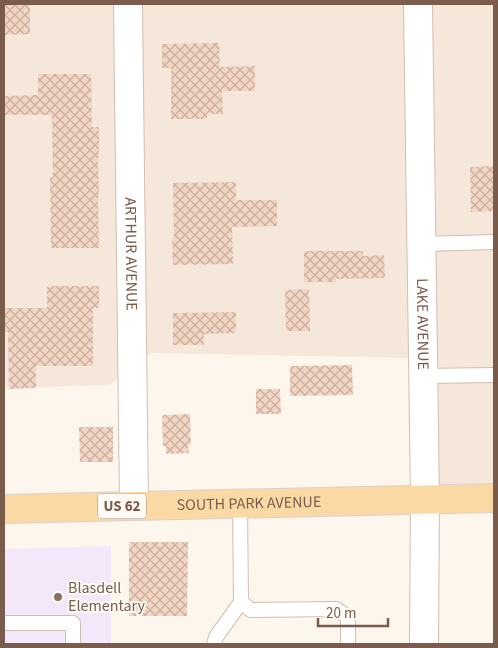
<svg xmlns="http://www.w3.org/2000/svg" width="498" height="648" font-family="'Source Sans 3',sans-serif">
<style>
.residential{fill:#f5e8da}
.education{fill:#f3e8fa}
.building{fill:url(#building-cross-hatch)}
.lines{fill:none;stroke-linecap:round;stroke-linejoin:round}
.service-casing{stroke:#d1beb0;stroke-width:16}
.minor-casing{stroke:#d1beb0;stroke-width:30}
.tertiary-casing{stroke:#d1beb0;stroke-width:30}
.primary-casing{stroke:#dad1cd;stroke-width:30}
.service{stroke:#fff;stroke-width:14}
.minor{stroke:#fff;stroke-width:28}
.tertiary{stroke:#fff;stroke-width:28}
.primary{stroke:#fbd9a5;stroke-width:28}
.education-dot{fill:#8d6e63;stroke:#fffaf3;stroke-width:2}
.labels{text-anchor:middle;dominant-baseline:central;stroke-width:4;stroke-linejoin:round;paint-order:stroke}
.shield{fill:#fffaf3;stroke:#a28b7f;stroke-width:1}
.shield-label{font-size:15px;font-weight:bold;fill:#7a5c4d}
.street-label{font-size:16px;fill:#7a5c4d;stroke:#fffaf3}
.education-label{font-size:16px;fill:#785e54;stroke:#fffaf3;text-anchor:start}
</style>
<defs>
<pattern id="building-cross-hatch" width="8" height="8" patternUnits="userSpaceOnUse" patternTransform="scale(1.25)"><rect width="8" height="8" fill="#f3d5c3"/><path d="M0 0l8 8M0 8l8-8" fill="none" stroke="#cab0a1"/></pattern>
</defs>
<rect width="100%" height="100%" fill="#fdf6ec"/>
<path class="residential" d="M4 4H407L411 358 152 353 109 385 4 388Z
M431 4H494V487L433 489Z"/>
<path class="education" d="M111 546V644H4V549Z"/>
<path class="building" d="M4 4H30V34L4 35Z
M219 43 220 67 255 66V91H222L223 114H207V119H171V68H162V44Z
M38 74H91L92 127H99V158H98L99 196 98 197 99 248H51L50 177H53L52 115H4V96L38 95Z
M494 166V211L471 212 470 167Z
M236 182V200H277V226L232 227 233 264 173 265 172 238H174L173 183Z
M304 251H363V256L384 255 385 278 336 279V282H304Z
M47 286H99V308H93V366H36V388L9 389 8 332H5L4 308H47Z
M309 289 310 331H286L285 290Z
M236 312V333L204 334V345H173V313Z
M352 365 353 395 290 396V366Z
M256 389H280L281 414H256Z
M190 414 191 445H188L189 453 166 454V446H163L162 415Z
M79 427H113V462H80Z
M129 542H188L187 616H129Z"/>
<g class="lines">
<defs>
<path id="service" d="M421 244 494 242
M423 376 494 375
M241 602 251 610 336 609 348 617V644
M4 623H73V644
M214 644 216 637 241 602 240 503"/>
<g id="minor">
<path id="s1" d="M128 4 134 505"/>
</g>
<g id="tertiary">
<path id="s2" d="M418 4 425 499 424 644"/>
</g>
<g id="primary">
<path id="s3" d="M4 509 494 498"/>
</g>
</defs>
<use href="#service" class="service-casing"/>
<use href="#minor" class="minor-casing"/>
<use href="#tertiary" class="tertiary-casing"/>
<use href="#primary" class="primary-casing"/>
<use href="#service" class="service"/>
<use href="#minor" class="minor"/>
<use href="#tertiary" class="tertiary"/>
<use href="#primary" class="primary"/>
</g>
<circle class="education-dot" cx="58" cy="597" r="5"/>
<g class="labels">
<rect class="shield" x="98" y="493.5" width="48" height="25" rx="4"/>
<g class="shield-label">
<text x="122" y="506">US 62</text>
</g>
<g class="street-label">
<text stroke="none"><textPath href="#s1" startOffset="250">ARTHUR AVENUE</textPath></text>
<text stroke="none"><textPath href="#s2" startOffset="320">LAKE AVENUE</textPath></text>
<text stroke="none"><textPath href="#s3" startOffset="245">SOUTH PARK AVENUE</textPath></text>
</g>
<g class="education-label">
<text x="68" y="588">Blasdell<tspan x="68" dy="18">Elementary</tspan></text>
</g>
</g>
<rect width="498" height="648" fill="none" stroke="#7a5c4d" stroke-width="10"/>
<path d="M318 618v8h70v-8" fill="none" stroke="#7a5c4d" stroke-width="2.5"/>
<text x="326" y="618" font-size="15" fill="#7a5c4d" stroke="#fffaf3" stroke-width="4" paint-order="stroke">20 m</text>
</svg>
